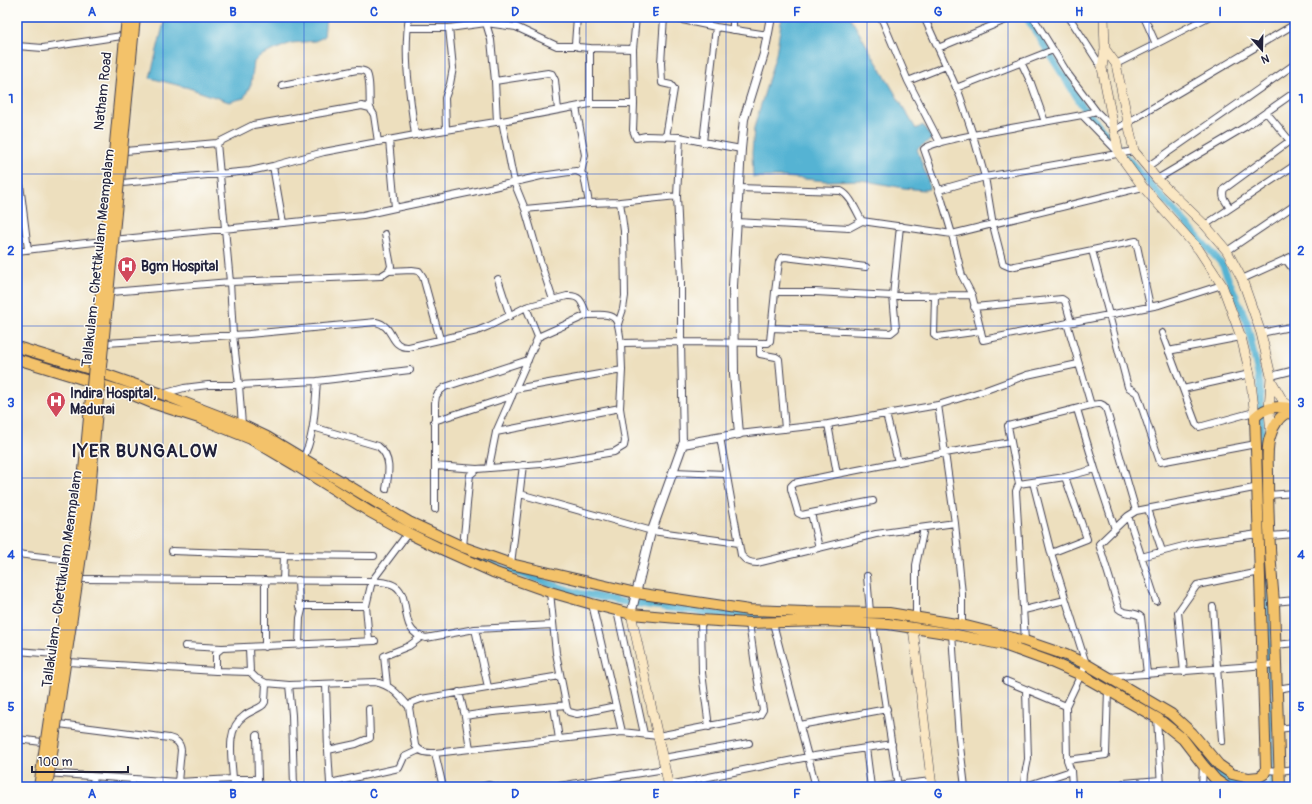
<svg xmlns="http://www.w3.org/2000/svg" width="1312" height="804" font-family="Pangolin,sans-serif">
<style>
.water{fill:#55b3d3;stroke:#3c6a87}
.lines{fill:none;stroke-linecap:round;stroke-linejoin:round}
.canal{stroke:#55b3d3;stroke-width:7}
.minor-casing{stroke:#403e4f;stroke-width:8}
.tertiary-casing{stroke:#403e4f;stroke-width:10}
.secondary-casing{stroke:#403e4f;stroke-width:10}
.primary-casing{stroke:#403e4f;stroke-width:12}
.minor{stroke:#fff;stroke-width:6}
.tertiary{stroke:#fff;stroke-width:8}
.secondary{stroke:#fae7c3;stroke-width:9}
.primary{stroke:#f3c26a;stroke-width:10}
.trunk-bridge-casing{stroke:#403e4f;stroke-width:12;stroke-linecap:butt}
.trunk-bridge{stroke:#f3c26a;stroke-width:10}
.grid{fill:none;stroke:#1d4ed8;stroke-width:1;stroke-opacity:0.55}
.labels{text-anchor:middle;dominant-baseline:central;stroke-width:3;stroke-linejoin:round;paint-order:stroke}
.street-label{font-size:14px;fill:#22223b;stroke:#fdfcf7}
.poi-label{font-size:14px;font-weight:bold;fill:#22223b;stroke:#fdfcf7;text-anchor:start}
.district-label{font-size:18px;font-weight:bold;letter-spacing:1px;fill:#22223b;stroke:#fdfcf7}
.neatline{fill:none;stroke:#1d4ed8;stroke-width:1.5}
.grid-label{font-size:13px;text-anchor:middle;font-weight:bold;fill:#1d4ed8}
</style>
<rect width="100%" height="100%" fill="#fdfcf7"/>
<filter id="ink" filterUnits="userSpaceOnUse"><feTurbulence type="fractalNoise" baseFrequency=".025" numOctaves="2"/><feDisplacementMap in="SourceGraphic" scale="8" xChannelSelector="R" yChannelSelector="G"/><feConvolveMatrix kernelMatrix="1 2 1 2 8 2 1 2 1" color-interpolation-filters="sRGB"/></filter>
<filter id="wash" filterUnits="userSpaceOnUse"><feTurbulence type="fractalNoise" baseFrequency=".012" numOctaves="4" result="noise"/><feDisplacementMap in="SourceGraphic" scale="16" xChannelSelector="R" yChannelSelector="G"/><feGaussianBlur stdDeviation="0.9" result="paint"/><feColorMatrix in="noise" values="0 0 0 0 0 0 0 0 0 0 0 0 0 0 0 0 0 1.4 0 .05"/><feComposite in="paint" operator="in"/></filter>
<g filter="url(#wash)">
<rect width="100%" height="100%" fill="#eddfbe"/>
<path class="water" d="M161 17H326L324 37 315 41 291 43 260 56 254 62 251 84 244 98 229 102 189 88 150 78 164 22Z
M782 17H850L916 129 923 125 932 139 917 149 928 180 929 189 924 190 904 188 861 180 826 181 784 177H753L752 153 754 128 776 54Z"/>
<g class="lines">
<path class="canal" d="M1026 17 1083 107 1118 147
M1126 157 1222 264 1247 322 1260 384 1263 481
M17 352 79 371 84 375
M112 382 181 406
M312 470 339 487
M358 499 383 514
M440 543 502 568 579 593 624 602 716 614 798 617
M1266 553 1272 787
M878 617 901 620
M945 627 982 635
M1048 654 1087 671 1143 703
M1155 710C1168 718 1179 726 1188 737 1200 752 1211 771 1228 781 1238 788 1254 787 1267 787"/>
</g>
</g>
<g filter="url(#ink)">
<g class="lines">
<defs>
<path id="minor" d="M664 17 661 63 662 83 671 85 674 89 666 137
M668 17 716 27 768 35
M881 17 908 81 940 143
M924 17 960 96 973 135 1082 115 1096 111
M1033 17 1068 74 1096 111 1115 130 1295 24
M1069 17 1102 68
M486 23 516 27 557 46H576
M716 27 703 142 741 149
M408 28H449L486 23 491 40 495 81 548 73 552 74 555 80 558 110
M733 30V17
M1156 44 1208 17
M17 46 43 48 128 35
M590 48 633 49
M938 48 1013 17
M1021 62 1031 83 1045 122
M1116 64 1156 44 1144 17
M495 81 497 122
M908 81 946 66
M282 85 357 70C360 70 363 70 366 72 371 78 369 100 370 108
M956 88 1053 50
M590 104H634L633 49 636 17
M634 104 633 130 636 138 646 136 680 137
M576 107 585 155 581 173
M1266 112 1290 141
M1082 115 1119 153
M502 121 514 182 525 209 541 264 553 300
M446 130 445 98 450 84 453 68 449 28
M415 135 502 121 590 104V48L578 47 575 44 577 17
M703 142 680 137 677 196 681 280V342L768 343 770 341 775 292 779 262 781 258 785 257 866 267
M125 151 217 143
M17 159 28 250
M273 166 283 223
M1147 167 1295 64
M1157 179 1245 127 1295 92
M122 183 250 171 273 166 324 152 415 135C410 96 403 56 409 17
M738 188 841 191C851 196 856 211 862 221
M939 190 985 177 1134 151
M395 208 472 192 541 176 576 171 581 173 584 176 589 203 620 202 677 196
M1230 208C1226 202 1221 197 1224 189L1295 137
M525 209 589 203
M736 222 849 228 862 221 952 234 1143 187
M1205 225 1295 165
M1092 250 1128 387 1137 393 1160 462 1256 444
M17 251 103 241 363 215 395 208 389 140
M1227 251 1295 205
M1286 260 1295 272
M389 271 412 270 419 271 423 277 440 339
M498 279 510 316
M1242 279 1295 255
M111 292 230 282 381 276 389 271 391 266 385 234
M775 292H815L893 296 972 295
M935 296 934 334 935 336 937 337 981 331
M1150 306 1136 241 1010 267 1003 264 993 225 985 177 973 135C963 137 930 143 924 149L941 197 952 234 962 276 972 295 983 340 1159 305 1222 285
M526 307 538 337 496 432 620 408
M974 307 1062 299 1065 301 1071 322
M618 324 623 309 625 296 624 231 620 202
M772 328 891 333 896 329 893 296 900 226
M1162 333 1196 424 1199 427 1254 412
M1261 333 1295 326
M538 337 587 315
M106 343 249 334 376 322C395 326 389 348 409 347L477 331 489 326 526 307 567 296C581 295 582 303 587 315 617 314 617 314 621 343L681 342 683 444
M760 344V354L776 357 779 359 785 429
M1168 351 1241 337
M1271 376 1295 370
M515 389 622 370
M1183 389 1250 374
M162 394 184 388 208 385H239L317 381 410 370
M938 405 945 453 1011 442
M1091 405C1098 404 1101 402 1106 408L1136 511
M886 414 898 462
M434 421 512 396
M828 424 938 405 986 390 1027 375 1078 364
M242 425 239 385 233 335 230 282 217 143 253 125 362 106 370 108 374 115 378 142
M313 427 378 446C392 457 389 473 386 489
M720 437 741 555C746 561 749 563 757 563L876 534 955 523 945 453 837 474 828 424 739 434
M302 459C315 440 315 403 317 381
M435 466 477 469
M489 467 496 432
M1095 469 1115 529
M673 472 726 474
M1065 477 1087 539 1051 553 1086 664 1066 706 1067 760 1071 771 1072 787
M1033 482 1051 553
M1019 484 1008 426 1091 405 1067 323
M520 494 652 531 739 543
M1268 495 1295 493
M435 509V403L436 396 440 391 445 387 528 360
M1148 509 1162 551
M811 513 873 501
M1128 516 1156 601
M955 523 962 594V625
M1270 536 1295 534
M463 547 469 483 470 475 477 469 541 464 614 452 624 446 625 441 620 408 622 370 621 343
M819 548 811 513 802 515 798 513 791 489V486L794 483 837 474
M172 551 284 555
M17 554 70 560
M1141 557 1195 543 1258 534
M511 564 523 465
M867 576 870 612
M80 579 372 581 408 533
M265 580V647
M298 580 299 606
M283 581 284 555 374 556
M550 592 556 653 567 709 569 712 577 714 616 706
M1274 602 1295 600
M1213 607 1222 741
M1024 610 1065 600
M617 611 644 734
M916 617V565L924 528
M701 620 702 673 709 727
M773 623 816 787
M873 623 898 787
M475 629 553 625
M952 634 959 738 965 787
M369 641 366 606 372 581C378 582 385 582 391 584 415 592 395 632 426 638L475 629 488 687
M1025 641 1016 491 1019 484 1065 477 1095 469 1077 409
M299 645 300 618 302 610 299 606H366
M1276 645 1295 643
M185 646 222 648
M249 648 250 672 256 678 266 683 289 685 375 682C391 685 399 695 409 707
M17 651 55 654
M68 662 216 671V653L222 648 375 641
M216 671 250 672
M1184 672 1178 612 1197 585 1260 572
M1147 674 1141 617C1135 611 1125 615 1119 609L1099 544 1128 516 1136 511 1259 487
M1110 677C1166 672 1221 669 1276 664
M1006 681 1066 706
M326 684 328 750
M289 685 292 715 294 787
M387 685 384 656 409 646 421 637
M1277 689 1295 686
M459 692 465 716
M554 707 559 739
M1157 718 1161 787
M59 724 169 738C176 740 180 742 181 750L178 782
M800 725 887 709
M1278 729 1295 727
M622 732 658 736 755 717 760 715 763 710 755 665 749 623
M257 735 258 779
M17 739 42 742
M866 748 871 787
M470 749 465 716 493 712 566 705
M435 753C426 753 421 753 415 745L409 707 413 702 421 699 560 676
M663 758 749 743
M1067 760 1106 755 1108 689
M1266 770 1280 771 1295 769
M46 773 178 782 233 779C232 759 225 729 244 716 250 711 257 710 263 705L265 702 266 683
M1257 777 1258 787
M330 783 328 750 356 744 370 738 369 709
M669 785 808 757 892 744
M1024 786 1025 774 1028 759 1026 690
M92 787 94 777
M132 787 133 779
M234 787 233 779H258L259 787
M330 787V783L399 768 404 757 419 750
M443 787 435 753 622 732 592 604
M481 787 489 785 496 787
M553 787 665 769
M877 787 932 781
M1023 787 1071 771
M1124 787V783L1160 780
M1202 787 1203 765"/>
<path id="tertiary" d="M631 614 650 536 683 444 739 434 734 374 733 286 741 149 744 119 764 54 771 17"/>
<path id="secondary" d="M1104 17 1105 49 1102 68 1119 154 1143 187 1199 250 1222 285 1241 337 1250 374 1255 417
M1105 49 1116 64 1134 151 1157 179 1205 225 1227 251 1242 279 1261 333 1271 376 1269 411 1271 434
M1271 380 1283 401 1294 409
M631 614 669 787
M913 628 932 787"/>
<path id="primary" d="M17 347 90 369 162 394 242 425 267 437 409 522 463 547 511 564 636 593 749 610 806 612 889 613 962 625 1025 641 1066 655 1086 664 1171 714 1192 733 1219 765 1232 774 1249 778 1259 777 1264 774 1266 770 1255 417C1267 405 1280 406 1295 409
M17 359 128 393 152 403 202 419 251 439 295 465 370 512 408 533 437 547 493 572 550 592 592 604 631 614 701 620 749 623 825 621 888 624 952 634 1004 645 1051 662 1081 675 1157 718 1183 739 1203 765 1216 780 1226 787
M1280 787 1274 602C1270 560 1268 517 1268 474 1268 461 1266 446 1271 434 1273 427 1279 416 1287 413L1295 414"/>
</defs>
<use href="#minor" class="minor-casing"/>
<use href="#tertiary" class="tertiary-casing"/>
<use href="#secondary" class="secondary-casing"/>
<use href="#primary" class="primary-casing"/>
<use href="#minor" class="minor"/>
<use href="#tertiary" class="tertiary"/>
<use href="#secondary" class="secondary"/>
<use href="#primary" class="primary"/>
<defs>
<path id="trunk-bridge" d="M39 787 81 502 127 17
M47 787 89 502 99 387 135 17"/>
</defs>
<use href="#trunk-bridge" class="trunk-bridge-casing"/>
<use href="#trunk-bridge" class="trunk-bridge"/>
</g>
</g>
<path class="grid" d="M163 17V787M304 17V787M445 17V787M586 17V787M726 17V787M867 17V787M1008 17V787M1149 17V787M17 174H1295M17 326H1295M17 478H1295M17 630H1295"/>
<defs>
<symbol id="hospital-pin" viewBox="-11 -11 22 30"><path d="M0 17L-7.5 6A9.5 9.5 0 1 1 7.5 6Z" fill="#d1495b" stroke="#fdfcf7"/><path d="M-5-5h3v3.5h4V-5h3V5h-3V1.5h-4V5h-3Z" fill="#fff"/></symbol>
</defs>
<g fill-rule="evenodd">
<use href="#hospital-pin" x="116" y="255" width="22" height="30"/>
<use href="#hospital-pin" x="45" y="390" width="22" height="30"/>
</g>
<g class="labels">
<g class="street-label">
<text transform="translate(103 91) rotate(-84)">Natham Road</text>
<text transform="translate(98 258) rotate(-84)">Tallakulam - Chettikulam Meampalam</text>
<text transform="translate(62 579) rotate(-82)">Tallakulam - Chettikulam Meampalam</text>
</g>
<g class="poi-label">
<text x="141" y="266">Bgm Hospital</text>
<text x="70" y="393">Indira Hospital,<tspan x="70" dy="16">Madurai</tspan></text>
</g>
<g class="district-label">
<text x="145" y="451">IYER BUNGALOW</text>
</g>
</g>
<rect width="1312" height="804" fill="none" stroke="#fdfcf7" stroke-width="44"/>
<g transform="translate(1262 50) rotate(160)" stroke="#fdfcf7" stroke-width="3" paint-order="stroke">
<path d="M0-3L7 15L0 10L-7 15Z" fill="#22223b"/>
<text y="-6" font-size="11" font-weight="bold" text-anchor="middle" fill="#22223b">N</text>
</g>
<path d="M32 766v6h96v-6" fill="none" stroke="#22223b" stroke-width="2"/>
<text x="38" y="766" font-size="12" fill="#22223b" stroke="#fdfcf7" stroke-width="3" paint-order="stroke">100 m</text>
<rect x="22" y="22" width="1268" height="760" class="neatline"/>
<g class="grid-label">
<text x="92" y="16">A</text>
<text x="233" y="16">B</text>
<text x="374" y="16">C</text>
<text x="515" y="16">D</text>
<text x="656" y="16">E</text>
<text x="797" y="16">F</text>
<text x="938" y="16">G</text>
<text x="1079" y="16">H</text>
<text x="1220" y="16">I</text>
<text x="11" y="103">1</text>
<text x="1301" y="103">1</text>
<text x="11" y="255">2</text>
<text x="1301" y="255">2</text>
<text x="11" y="407">3</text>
<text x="1301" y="407">3</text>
<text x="11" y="559">4</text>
<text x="1301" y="559">4</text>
<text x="11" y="711">5</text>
<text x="1301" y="711">5</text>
<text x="92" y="798">A</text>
<text x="233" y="798">B</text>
<text x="374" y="798">C</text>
<text x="515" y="798">D</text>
<text x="656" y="798">E</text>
<text x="797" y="798">F</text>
<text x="938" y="798">G</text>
<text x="1079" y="798">H</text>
<text x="1220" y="798">I</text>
</g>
</svg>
